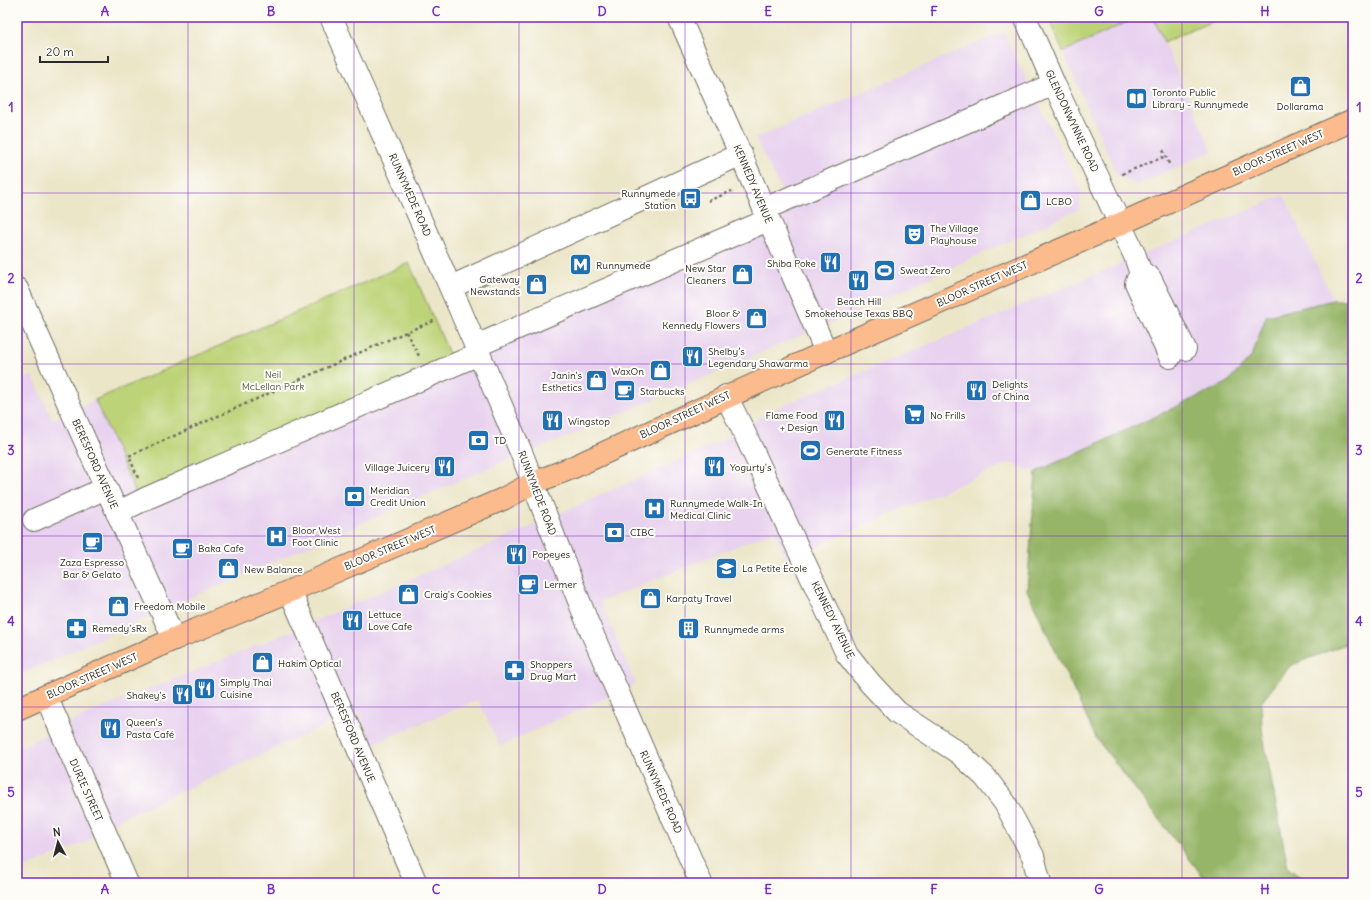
<svg xmlns="http://www.w3.org/2000/svg" width="1370" height="900" font-family="Delius,sans-serif">
<style>
.built{fill:#e8d2ef}
.green{fill:#bdd377;stroke:#747f51}
.forest{fill:#96b568;stroke:#60704a}
.lines{fill:none;stroke-linecap:round;stroke-linejoin:round}
.minor-casing{stroke:#6f6c62;stroke-width:24}
.major-casing{stroke:#6f6c62;stroke-width:24}
.path{stroke:#6f6c62;stroke-width:2.5;stroke-dasharray:3 3;stroke-linecap:butt}
.minor{stroke:#fff;stroke-width:22}
.major{stroke:#fbbb8d;stroke-width:22}
.grid{fill:none;stroke:#7b2cbf;stroke-width:1;stroke-opacity:0.55}
.labels{text-anchor:middle;dominant-baseline:central;stroke-width:4;stroke-linejoin:round;paint-order:stroke}
.poi-label{font-size:10px;fill:#2b2b2b;stroke:#fdfcf7;text-anchor:start}
.street-label{font-size:10px;fill:#2b2b2b;stroke:#fdfcf7}
.park-label{font-size:10px;fill:#575d42;stroke:#fdfcf7}
.neatline{fill:none;stroke:#7b2cbf;stroke-width:1.5}
.grid-label{font-size:13px;text-anchor:middle;font-weight:bold;fill:#7b2cbf}
</style>
<rect width="100%" height="100%" fill="#fdfcf7"/>
<filter id="ink" filterUnits="userSpaceOnUse"><feTurbulence type="fractalNoise" baseFrequency=".025" numOctaves="2"/><feDisplacementMap in="SourceGraphic" scale="8" xChannelSelector="R" yChannelSelector="G"/><feConvolveMatrix kernelMatrix="1 2 1 2 8 2 1 2 1" color-interpolation-filters="sRGB"/></filter>
<filter id="wash" filterUnits="userSpaceOnUse"><feTurbulence type="fractalNoise" baseFrequency=".012" numOctaves="4" result="noise"/><feDisplacementMap in="SourceGraphic" scale="16" xChannelSelector="R" yChannelSelector="G"/><feGaussianBlur stdDeviation="0.9" result="paint"/><feColorMatrix in="noise" values="0 0 0 0 0 0 0 0 0 0 0 0 0 0 0 0 0 1.4 0 .05"/><feComposite in="paint" operator="in"/></filter>
<g filter="url(#wash)">
<rect width="100%" height="100%" fill="#ece6c9"/>
<path class="built" d="M1138 17H1153L1212 151 1137 185 1117 175 1063 52Z
M1003 32 1081 190 1079 209 857 311 565 438 491 467 190 598 17 676V382L33 375 52 420 95 400 138 497 792 211 755 138Z
M1284 195 1333 300 1266 316 1252 356 1227 383 1036 472 1009 463 827 542 787 561 774 531 600 602 636 684 500 746 478 700 372 744 357 711 120 819 87 842 17 871V749L85 715 278 637 512 535 719 442 777 408Z"/>
<path class="green" d="M1048 17H1138L1063 52Z
M1153 17H1222L1164 42Z
M409 263 452 360 138 498 95 400Z"/>
<path class="forest" d="M1333 300H1353V641L1290 666 1261 703 1262 730 1288 868 1308 883H1208L1096 738 1027 590 1036 472 1227 383 1252 356 1266 316Z"/>
</g>
<g filter="url(#ink)">
<g class="lines">
<defs>
<path id="minor" d="M331 17 459 307 521 452 588 624 701 883
M679 17 743 160 826 352
M1025 17 1054 84 1135 256 1140 271 1150 278 1185 349
M764 209 1054 84
M1138 279 1136 283 1170 357
M451 287 741 154
M17 289 174 639
M476 346 768 220
M726 396 743 430 847 654 870 683 897 712 959 753 985 777 1005 803 1033 856 1040 883
M117 513 147 498 479 354
M34 520 106 488
M290 591 416 883
M46 696 127 883"/>
<path id="major" d="M17 709 174 639 290 591 503 499 533 483 569 469 826 352 1120 224 1353 120"/>
</defs>
<use href="#minor" class="minor-casing"/>
<use href="#major" class="major-casing"/>
<path class="path" d="M1163 150 1170 166
M1122 174 1166 156
M708 201 732 191
M406 332 419 356
M138 478 129 456 406 332 436 320"/>
<use href="#minor" class="minor"/>
<use href="#major" class="major"/>
</g>
</g>
<path class="grid" d="M188 17V883M354 17V883M519 17V883M685 17V883M851 17V883M1016 17V883M1182 17V883M17 193H1353M17 364H1353M17 536H1353M17 707H1353"/>
<defs>
<symbol id="shop-square" viewBox="-11 -11 22 22"><rect x="-9" y="-9" width="18" height="18" rx="4" fill="#1f6fb2" stroke="#fdfcf7"/><path d="M-5-2.5h2.3a2.7 3.5 0 0 1 5.4 0H5L5.5 6h-11ZM-1.5-2.5h3a1.5 2.3 0 0 0-3 0Z" fill="#fff"/></symbol>
<symbol id="library-square" viewBox="-11 -11 22 22"><rect x="-9" y="-9" width="18" height="18" rx="4" fill="#1f6fb2" stroke="#fdfcf7"/><path d="M-6-4Q-3-5.5-.7-3.5V5Q-3 3-6 4ZM6-4Q3-5.5 .7-3.5V5Q3 3 6 4Z" fill="#fff"/></symbol>
<symbol id="bus-square" viewBox="-11 -11 22 22"><rect x="-9" y="-9" width="18" height="18" rx="4" fill="#1f6fb2" stroke="#fdfcf7"/><path d="M-5-6H5V4H4V6H2V4H-2V6H-4V4H-5ZM-3.5-4V0h7V-4ZM-3.5 1.2v1.5H-2V1.2ZM2 1.2v1.5H3.5V1.2Z" fill="#fff"/></symbol>
<symbol id="theatre-square" viewBox="-11 -11 22 22"><rect x="-9" y="-9" width="18" height="18" rx="4" fill="#1f6fb2" stroke="#fdfcf7"/><path d="M-5-5.5Q0-4 5-5.5V0Q5 5 0 6Q-5 5-5 0ZM-3.3-2.5H-1v1.5H-3.3ZM1-2.5H3.3v1.5H1ZM-2.8 1Q0 5.5 2.8 1Z" fill="#fff"/></symbol>
<symbol id="restaurant-square" viewBox="-11 -11 22 22"><rect x="-9" y="-9" width="18" height="18" rx="4" fill="#1f6fb2" stroke="#fdfcf7"/><path d="M-5-6h1v4h1v-4h1v4h1v-4h1v5L-1.5 .5V6h-2V.5L-5-1ZM5-6V6H3V1.5H1.5Q1.5-4 5-6Z" fill="#fff"/></symbol>
<symbol id="metro-square" viewBox="-11 -11 22 22"><rect x="-9" y="-9" width="18" height="18" rx="4" fill="#1f6fb2" stroke="#fdfcf7"/><path d="M-5.5 5V-5H-3L0 0L3-5H5.5V5H3V-.5L0 4L-3-.5V5Z" fill="#fff"/></symbol>
<symbol id="stadium-square" viewBox="-11 -11 22 22"><rect x="-9" y="-9" width="18" height="18" rx="4" fill="#1f6fb2" stroke="#fdfcf7"/><path d="M0-5a6.5 5 0 1 0 0 10a6.5 5 0 1 0 0-10ZM-3.5-1.8h7v3.6h-7Z" fill="#fff"/></symbol>
<symbol id="cafe-square" viewBox="-11 -11 22 22"><rect x="-9" y="-9" width="18" height="18" rx="4" fill="#1f6fb2" stroke="#fdfcf7"/><path d="M-5.5-4.5H6V0H3Q3 3.5 0 3.5H-2.5Q-5.5 3.5-5.5 0ZM3-3.2v2h1.7v-2ZM-6 4.5H4V6H-6Z" fill="#fff"/></symbol>
<symbol id="supermarket-square" viewBox="-11 -11 22 22"><rect x="-9" y="-9" width="18" height="18" rx="4" fill="#1f6fb2" stroke="#fdfcf7"/><path d="M-6-5.5h2.5l.6 2H6L4.5 2H-2.5L-4.4-4H-6ZM-1.5 3.2a1.3 1.3 0 1 0 .1 0ZM3 3.2a1.3 1.3 0 1 0 .1 0Z" fill="#fff"/></symbol>
<symbol id="bank-square" viewBox="-11 -11 22 22"><rect x="-9" y="-9" width="18" height="18" rx="4" fill="#1f6fb2" stroke="#fdfcf7"/><path d="M-6-4H6V4H-6ZM0-2.3a2.3 2.3 0 1 0 0 4.6a2.3 2.3 0 1 0 0-4.6Z" fill="#fff"/></symbol>
<symbol id="hospital-square" viewBox="-11 -11 22 22"><rect x="-9" y="-9" width="18" height="18" rx="4" fill="#1f6fb2" stroke="#fdfcf7"/><path d="M-5-5h3v3.5h4V-5h3V5h-3V1.5h-4V5h-3Z" fill="#fff"/></symbol>
<symbol id="school-square" viewBox="-11 -11 22 22"><rect x="-9" y="-9" width="18" height="18" rx="4" fill="#1f6fb2" stroke="#fdfcf7"/><path d="M0-5L7-2L0 1L-7-2ZM-4 1L0 2.5L4 1V4Q0 6-4 4Z" fill="#fff"/></symbol>
<symbol id="pharmacy-square" viewBox="-11 -11 22 22"><rect x="-9" y="-9" width="18" height="18" rx="4" fill="#1f6fb2" stroke="#fdfcf7"/><path d="M-2-6h4v4h4v4h-4v4h-4v-4h-4v-4h4Z" fill="#fff"/></symbol>
<symbol id="building-square" viewBox="-11 -11 22 22"><rect x="-9" y="-9" width="18" height="18" rx="4" fill="#1f6fb2" stroke="#fdfcf7"/><path d="M-4-6H4V6H1V3H-1V6H-4ZM-2.5-4.3h1.7v1.8h-1.7ZM.8-4.3h1.7v1.8H.8ZM-2.5-1h1.7V.8h-1.7ZM.8-1h1.7V.8H.8Z" fill="#fff"/></symbol>
</defs>
<g fill-rule="evenodd">
<use href="#shop-square" x="1288" y="74" width="25" height="25"/>
<use href="#library-square" x="1124" y="86" width="25" height="25"/>
<use href="#bus-square" x="678" y="186" width="25" height="25"/>
<use href="#shop-square" x="1018" y="188" width="25" height="25"/>
<use href="#theatre-square" x="902" y="222" width="25" height="25"/>
<use href="#restaurant-square" x="818" y="250" width="25" height="25"/>
<use href="#metro-square" x="568" y="252" width="25" height="25"/>
<use href="#stadium-square" x="872" y="258" width="25" height="25"/>
<use href="#shop-square" x="730" y="262" width="25" height="25"/>
<use href="#restaurant-square" x="846" y="268" width="25" height="25"/>
<use href="#shop-square" x="524" y="272" width="25" height="25"/>
<use href="#shop-square" x="744" y="306" width="25" height="25"/>
<use href="#restaurant-square" x="680" y="344" width="25" height="25"/>
<use href="#shop-square" x="648" y="358" width="25" height="25"/>
<use href="#shop-square" x="584" y="368" width="25" height="25"/>
<use href="#restaurant-square" x="964" y="378" width="25" height="25"/>
<use href="#cafe-square" x="612" y="378" width="25" height="25"/>
<use href="#supermarket-square" x="902" y="402" width="25" height="25"/>
<use href="#restaurant-square" x="540" y="408" width="25" height="25"/>
<use href="#restaurant-square" x="822" y="408" width="25" height="25"/>
<use href="#bank-square" x="466" y="428" width="25" height="25"/>
<use href="#stadium-square" x="798" y="438" width="25" height="25"/>
<use href="#restaurant-square" x="432" y="454" width="25" height="25"/>
<use href="#restaurant-square" x="702" y="454" width="25" height="25"/>
<use href="#bank-square" x="342" y="484" width="25" height="25"/>
<use href="#hospital-square" x="642" y="496" width="25" height="25"/>
<use href="#bank-square" x="602" y="520" width="25" height="25"/>
<use href="#hospital-square" x="264" y="524" width="25" height="25"/>
<use href="#cafe-square" x="80" y="530" width="25" height="25"/>
<use href="#cafe-square" x="170" y="536" width="25" height="25"/>
<use href="#restaurant-square" x="504" y="542" width="25" height="25"/>
<use href="#school-square" x="714" y="556" width="25" height="25"/>
<use href="#shop-square" x="216" y="556" width="25" height="25"/>
<use href="#cafe-square" x="516" y="572" width="25" height="25"/>
<use href="#shop-square" x="396" y="582" width="25" height="25"/>
<use href="#shop-square" x="638" y="586" width="25" height="25"/>
<use href="#shop-square" x="106" y="594" width="25" height="25"/>
<use href="#restaurant-square" x="340" y="608" width="25" height="25"/>
<use href="#pharmacy-square" x="64" y="616" width="25" height="25"/>
<use href="#building-square" x="676" y="616" width="25" height="25"/>
<use href="#shop-square" x="250" y="650" width="25" height="25"/>
<use href="#pharmacy-square" x="502" y="658" width="25" height="25"/>
<use href="#restaurant-square" x="192" y="676" width="25" height="25"/>
<use href="#restaurant-square" x="170" y="682" width="25" height="25"/>
<use href="#restaurant-square" x="98" y="716" width="25" height="25"/>
</g>
<g class="labels">
<g class="poi-label">
<text x="1152" y="92">Toronto Public<tspan x="1152" dy="12">Library - Runnymede</tspan></text>
<text x="1300" y="106" text-anchor="middle">Dollarama</text>
<text x="676" y="193" text-anchor="end">Runnymede<tspan x="676" dy="12">Station</tspan></text>
<text x="1046" y="201">LCBO</text>
<text x="930" y="228">The Village<tspan x="930" dy="12">Playhouse</tspan></text>
<text x="816" y="263" text-anchor="end">Shiba Poke</text>
<text x="596" y="265">Runnymede</text>
<text x="726" y="268" text-anchor="end">New Star<tspan x="726" dy="12">Cleaners</tspan></text>
<text x="900" y="270">Sweat Zero</text>
<text x="520" y="279" text-anchor="end">Gateway<tspan x="520" dy="12">Newstands</tspan></text>
<text x="859" y="301" text-anchor="middle">Beach Hill<tspan x="859" dy="12">Smokehouse Texas BBQ</tspan></text>
<text x="740" y="313" text-anchor="end">Bloor &amp;<tspan x="740" dy="12">Kennedy Flowers</tspan></text>
<text x="708" y="351">Shelby’s<tspan x="708" dy="12">Legendary Shawarma</tspan></text>
<text x="644" y="371" text-anchor="end">WaxOn</text>
<text x="582" y="375" text-anchor="end">Janin's<tspan x="582" dy="12">Esthetics</tspan></text>
<text x="992" y="384">Delights<tspan x="992" dy="12">of China</tspan></text>
<text x="640" y="391">Starbucks</text>
<text x="818" y="415" text-anchor="end">Flame Food<tspan x="818" dy="12">+ Design</tspan></text>
<text x="930" y="415">No Frills</text>
<text x="568" y="421">Wingstop</text>
<text x="494" y="440">TD</text>
<text x="826" y="451">Generate Fitness</text>
<text x="430" y="467" text-anchor="end">Village Juicery</text>
<text x="730" y="467">Yogurty's</text>
<text x="370" y="490">Meridian<tspan x="370" dy="12">Credit Union</tspan></text>
<text x="670" y="503">Runnymede Walk-In<tspan x="670" dy="12">Medical Clinic</tspan></text>
<text x="292" y="530">Bloor West<tspan x="292" dy="12">Foot Clinic</tspan></text>
<text x="630" y="532">CIBC</text>
<text x="198" y="548">Baka Cafe</text>
<text x="532" y="554">Popeyes</text>
<text x="92" y="562" text-anchor="middle">Zaza Espresso<tspan x="92" dy="12">Bar &amp; Gelato</tspan></text>
<text x="742" y="568">La Petite École</text>
<text x="244" y="569">New Balance</text>
<text x="544" y="584">Lermer</text>
<text x="424" y="594">Craig's Cookies</text>
<text x="666" y="598">Karpaty Travel</text>
<text x="134" y="606">Freedom Mobile</text>
<text x="368" y="614">Lettuce<tspan x="368" dy="12">Love Cafe</tspan></text>
<text x="92" y="628">Remedy'sRx</text>
<text x="704" y="629">Runnymede arms</text>
<text x="278" y="663">Hakim Optical</text>
<text x="530" y="664">Shoppers<tspan x="530" dy="12">Drug Mart</tspan></text>
<text x="220" y="682">Simply Thai<tspan x="220" dy="12">Cuisine</tspan></text>
<text x="166" y="695" text-anchor="end">Shakey's</text>
<text x="126" y="722">Queen's<tspan x="126" dy="12">Pasta Café</tspan></text>
</g>
<g class="street-label">
<text transform="translate(1072 121) rotate(65)">GLENDONWYNNE ROAD</text>
<text transform="translate(1278 153) rotate(-24)">BLOOR STREET WEST</text>
<text transform="translate(753 184) rotate(67)">KENNEDY AVENUE</text>
<text transform="translate(410 195) rotate(66)">RUNNYMEDE ROAD</text>
<text transform="translate(982 284) rotate(-24)">BLOOR STREET WEST</text>
<text transform="translate(685 415) rotate(-25)">BLOOR STREET WEST</text>
<text transform="translate(95 464) rotate(66)">BERESFORD AVENUE</text>
<text transform="translate(537 493) rotate(69)">RUNNYMEDE ROAD</text>
<text transform="translate(390 548) rotate(-23)">BLOOR STREET WEST</text>
<text transform="translate(833 620) rotate(64)">KENNEDY AVENUE</text>
<text transform="translate(92 676) rotate(-24)">BLOOR STREET WEST</text>
<text transform="translate(353 737) rotate(67)">BERESFORD AVENUE</text>
<text transform="translate(86 790) rotate(66)">DURIE STREET</text>
<text transform="translate(661 792) rotate(66)">RUNNYMEDE ROAD</text>
</g>
<g class="park-label">
<text x="273" y="374">Neil<tspan x="273" dy="12">McLellan Park</tspan></text>
</g>
</g>
<rect width="1370" height="900" fill="none" stroke="#fdfcf7" stroke-width="44"/>
<g transform="translate(58 842) rotate(353)" stroke="#fdfcf7" stroke-width="3" paint-order="stroke">
<path d="M0-3L7 15L0 10L-7 15Z" fill="#2b2b2b"/>
<text y="-6" font-size="11" font-weight="bold" text-anchor="middle" fill="#2b2b2b">N</text>
</g>
<path d="M40 56v6h68v-6" fill="none" stroke="#2b2b2b" stroke-width="2"/>
<text x="46" y="56" font-size="12" fill="#2b2b2b" stroke="#fdfcf7" stroke-width="3" paint-order="stroke">20 m</text>
<rect x="22" y="22" width="1326" height="856" class="neatline"/>
<g class="grid-label">
<text x="105" y="16">A</text>
<text x="271" y="16">B</text>
<text x="436" y="16">C</text>
<text x="602" y="16">D</text>
<text x="768" y="16">E</text>
<text x="934" y="16">F</text>
<text x="1099" y="16">G</text>
<text x="1265" y="16">H</text>
<text x="11" y="112">1</text>
<text x="1359" y="112">1</text>
<text x="11" y="283">2</text>
<text x="1359" y="283">2</text>
<text x="11" y="455">3</text>
<text x="1359" y="455">3</text>
<text x="11" y="626">4</text>
<text x="1359" y="626">4</text>
<text x="11" y="797">5</text>
<text x="1359" y="797">5</text>
<text x="105" y="894">A</text>
<text x="271" y="894">B</text>
<text x="436" y="894">C</text>
<text x="602" y="894">D</text>
<text x="768" y="894">E</text>
<text x="934" y="894">F</text>
<text x="1099" y="894">G</text>
<text x="1265" y="894">H</text>
</g>
</svg>
